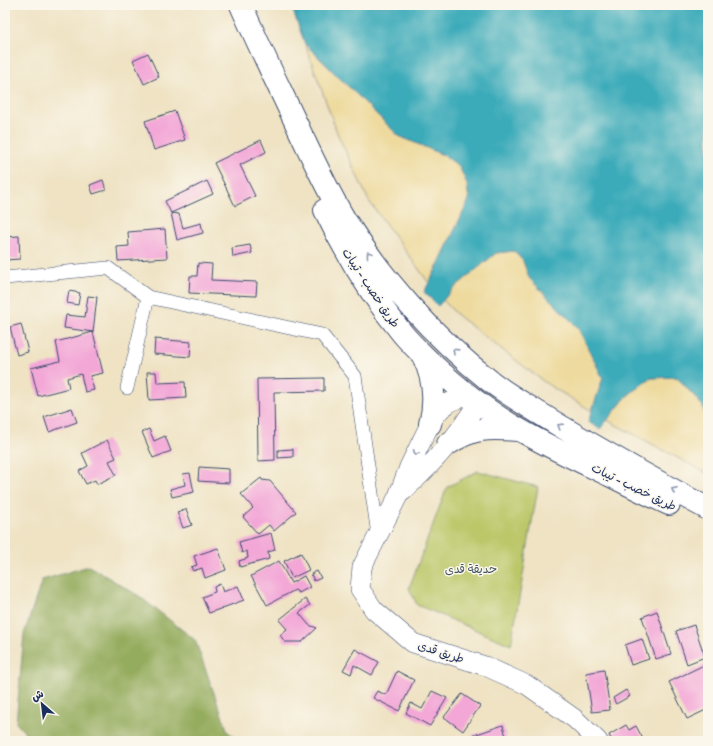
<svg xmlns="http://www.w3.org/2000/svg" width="713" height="746" font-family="Itim,'Playpen Sans Arabic',sans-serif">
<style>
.green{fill:#bbc769;stroke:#6b7b64}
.forest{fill:#94ac5d;stroke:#586e5e}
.sand{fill:#eeda9e;stroke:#84847e}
.water{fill:#3baab9;stroke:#2b6c8c}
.building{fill:#f3a7d7}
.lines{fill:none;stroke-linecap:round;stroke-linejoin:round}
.street-casing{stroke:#3b4a6d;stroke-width:14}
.secondary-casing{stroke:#3b4a6d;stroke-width:20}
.highway-casing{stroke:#3b4a6d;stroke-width:24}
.street{stroke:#fff;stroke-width:13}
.secondary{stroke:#fff;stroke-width:19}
.highway{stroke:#fff;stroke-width:22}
.oneway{stroke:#8d97ae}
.labels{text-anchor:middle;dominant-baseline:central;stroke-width:3;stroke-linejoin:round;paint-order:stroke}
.street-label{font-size:12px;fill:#1b2f5e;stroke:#fbf7ec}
.park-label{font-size:12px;fill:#435561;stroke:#fbf7ec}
</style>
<rect width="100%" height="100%" fill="#fbf7ec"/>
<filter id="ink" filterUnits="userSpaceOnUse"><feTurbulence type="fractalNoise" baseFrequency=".025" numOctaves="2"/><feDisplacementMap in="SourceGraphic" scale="8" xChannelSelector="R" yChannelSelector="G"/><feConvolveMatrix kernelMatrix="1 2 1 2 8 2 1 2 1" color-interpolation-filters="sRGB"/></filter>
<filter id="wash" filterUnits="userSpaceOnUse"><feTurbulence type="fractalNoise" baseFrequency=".012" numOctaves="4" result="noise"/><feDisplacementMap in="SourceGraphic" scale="16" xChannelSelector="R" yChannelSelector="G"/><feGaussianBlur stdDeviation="0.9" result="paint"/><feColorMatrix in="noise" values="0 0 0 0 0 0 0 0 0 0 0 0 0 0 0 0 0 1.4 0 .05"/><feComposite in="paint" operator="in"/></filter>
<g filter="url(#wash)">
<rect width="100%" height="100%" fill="#efe3c4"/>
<path class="green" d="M478 471 538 487 511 645 417 605 409 588 447 487Z"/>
<path class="forest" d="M89 566 139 596 195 640 228 732 240 741H33L16 723 24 634 42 580Z"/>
<path class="sand" d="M305 44 399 136 443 155 459 166 467 184 469 200 429 283 369 201 338 135Z
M514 251 523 261 530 278 578 328 603 378 592 411 547 384 458 316 443 300 454 288 496 253Z
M677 377 703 406 708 429V474L607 420 627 396 650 378Z"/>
<path class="water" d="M291 5H708V429L703 406 677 377 650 378 627 396 600 429 588 422 603 378 578 328 529 278 523 261 514 251 496 253 454 288 438 306 424 292 436 270 469 200 467 184 459 166 444 155 399 136 305 44Z"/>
<g id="blocks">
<path class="building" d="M148 53 159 77 144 84 133 60Z
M175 111 185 140 154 150 145 121Z
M261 140 266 152 240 165 255 196 235 206 214 163Z
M103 180 106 190 93 194 90 185Z
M207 181 213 194 171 213 165 201Z
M171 213 179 214 183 228 201 223 203 233 177 240Z
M165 229 167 258 118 261 117 247 129 246 128 232Z
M19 236 20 259 5 260V237Z
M250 245 252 253 233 257 232 248Z
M198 263 212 264 211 280 257 282 256 296 189 293 190 276H197Z
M69 291 80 293 78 305 67 303Z
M88 296 97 297 93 332 64 328 66 315 85 317Z
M21 324 28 352 17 355 10 327Z
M93 332 103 373 90 376 94 390 85 392 81 374 67 378 69 388 38 396 31 368 60 361 56 342Z
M155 339 191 342 190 357 154 354Z
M147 372H156L157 383 185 382 186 398 149 400Z
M324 378V391L274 392 275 460 258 461 257 379Z
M72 408 77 422 49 432 44 417Z
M149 429 154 441 165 436 171 451 153 458 142 432Z
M107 440 116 458 109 461 116 475 97 484 95 480 86 484 79 471 88 466 82 453Z
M293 449V457L278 458V450Z
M199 467 229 469V483L198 481Z
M190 473 194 492 172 497 170 489 185 485 183 474Z
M261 478 262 480 270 481 296 512 274 531 269 525 258 534 243 517 253 508 241 494Z
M186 509 192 525 183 528 177 512Z
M271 533 275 550 268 552 269 559 240 567 239 561 248 558 247 551 242 553 239 542Z
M218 548 226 570 205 578 202 568 193 571 191 567 197 565 194 556Z
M301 553 309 570 292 578 284 561Z
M279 561 291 583 304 576 310 587 299 593 295 590 267 605 251 576Z
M317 571 321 578 314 581 311 574Z
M220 584 223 592 238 586 244 600 209 613 202 597 215 592 214 587Z
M305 599 310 605 299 613 309 625 317 628 302 642H285L280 635 287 629 279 620Z
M657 611 671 654 656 659 642 617Z
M694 625 705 657 687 664 676 631Z
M642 639 649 659 631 665 625 645Z
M355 649 379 662 372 675 354 665 351 674 343 670Z
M706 664 708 669V709L687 719 669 682Z
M604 670 610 710 592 712 586 673Z
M397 671 414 680 399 711 373 698 377 691 386 695Z
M626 690 630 696 616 704 613 698Z
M432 691 447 698 430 726 406 713 411 703 422 709Z
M462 694 480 706 463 731 444 717Z
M503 725 507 741H472L471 736Z
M626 725 629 730 636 726 643 739 648 737 651 741H612L609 735Z"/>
</g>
</g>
<g filter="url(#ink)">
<use href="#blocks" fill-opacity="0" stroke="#3b4a6d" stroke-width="1"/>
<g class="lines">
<defs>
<path id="street" d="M5 278 108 268 148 297 322 335 355 376 378 535
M127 388 148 297"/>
<path id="secondary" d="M466 394 449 403 441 409 435 416 430 424 409 467 398 496 362 567 360 589 374 610 413 643 485 666 527 685 575 719 598 741
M402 492C431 466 458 436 478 402"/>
<path id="highway" d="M241 5C258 44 277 83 295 121 311 155 326 188 345 220 382 279 435 338 490 381 507 394 526 405 544 416 597 449 653 479 708 509
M325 210C346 254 371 295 402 333 411 344 421 353 431 363 458 388 488 412 520 430 549 447 579 461 609 475 629 485 649 495 669 504
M423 356C434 378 436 401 430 424
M448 444C474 427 488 428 518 430"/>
</defs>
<use href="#street" class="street-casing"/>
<use href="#secondary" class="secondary-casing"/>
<use href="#highway" class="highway-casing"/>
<use href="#street" class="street"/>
<use href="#secondary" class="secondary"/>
<use href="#highway" class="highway"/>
</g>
<defs><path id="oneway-chevron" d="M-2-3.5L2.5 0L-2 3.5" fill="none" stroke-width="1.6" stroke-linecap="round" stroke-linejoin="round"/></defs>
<g class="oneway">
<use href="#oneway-chevron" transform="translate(369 254) rotate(-127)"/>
<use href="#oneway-chevron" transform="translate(455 351) rotate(-136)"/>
<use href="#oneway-chevron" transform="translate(560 426) rotate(-148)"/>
<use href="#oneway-chevron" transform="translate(416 453) rotate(114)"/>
<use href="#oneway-chevron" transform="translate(674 490) rotate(-152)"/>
</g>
</g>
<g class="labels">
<g class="street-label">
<text transform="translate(371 288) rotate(56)">طريق خصب - تيبات</text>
<text transform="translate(634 487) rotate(26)">طريق خصب - تيبات</text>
<text transform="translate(441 652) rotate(18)">طريق قدى</text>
</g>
<g class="park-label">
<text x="471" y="569">حديقة قدى</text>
</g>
</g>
<rect width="713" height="746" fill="none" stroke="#fbf7ec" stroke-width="20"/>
<g transform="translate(42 704) rotate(332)" stroke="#fbf7ec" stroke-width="3" paint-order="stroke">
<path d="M0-3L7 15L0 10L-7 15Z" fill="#1b2f5e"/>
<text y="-6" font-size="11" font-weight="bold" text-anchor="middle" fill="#1b2f5e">ش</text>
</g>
</svg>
